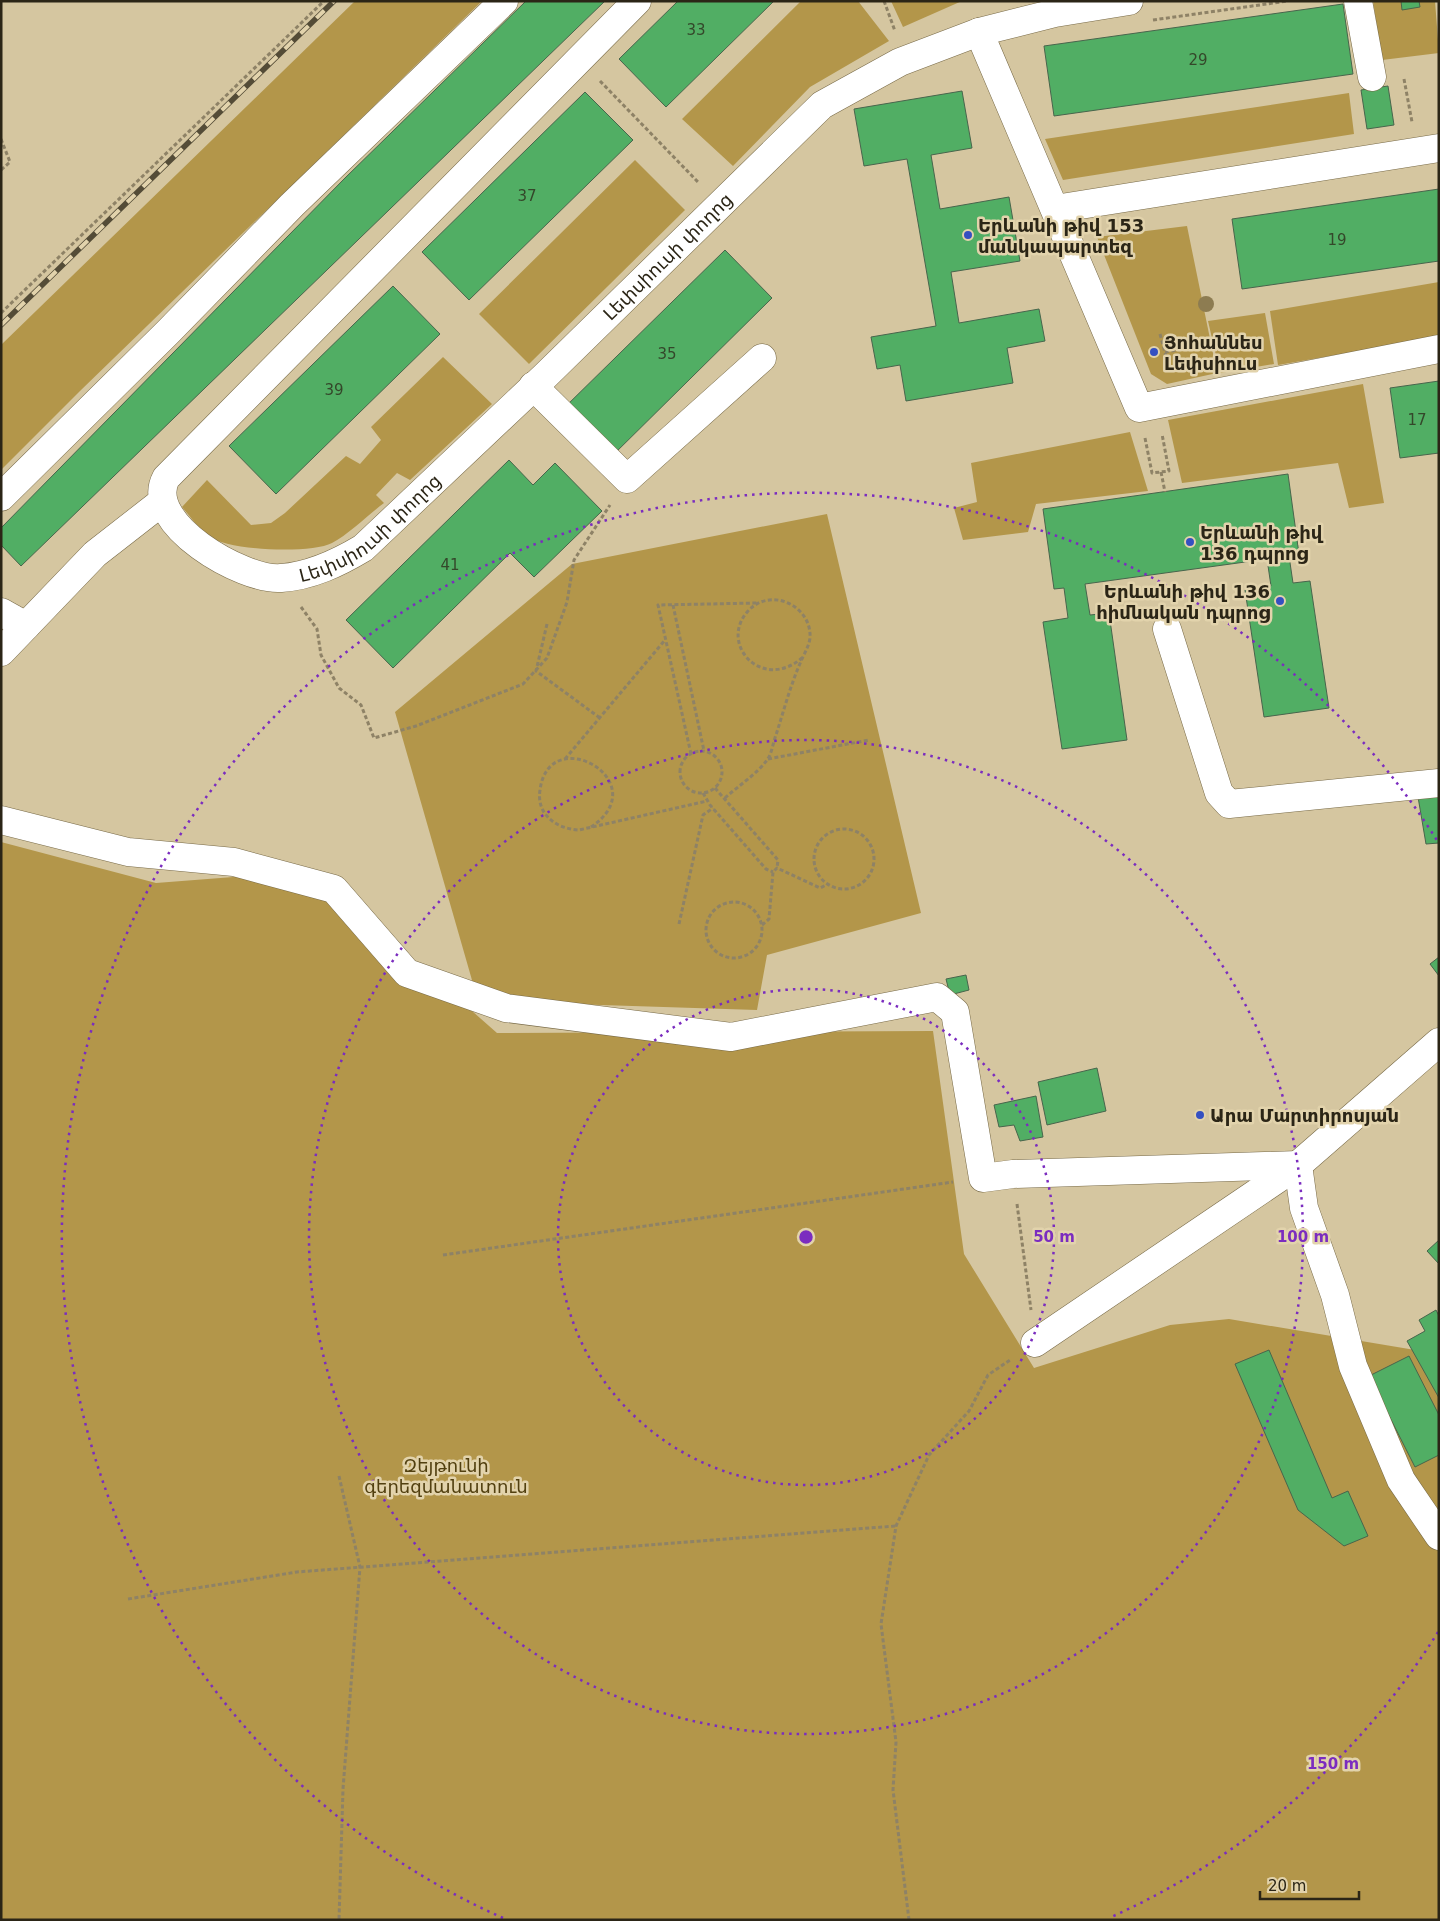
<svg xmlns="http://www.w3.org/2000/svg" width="1440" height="1921" font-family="'DejaVu Sans','Noto Sans Armenian',sans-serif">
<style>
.green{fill:#b3964a}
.building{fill:#51ae64;stroke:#48654c}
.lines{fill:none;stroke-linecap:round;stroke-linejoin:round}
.minor-casing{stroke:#786a47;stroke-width:29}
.path{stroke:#8e8266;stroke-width:3;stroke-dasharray:4 2.5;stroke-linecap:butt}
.minor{stroke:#fff;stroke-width:28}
.rail-casing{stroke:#544c37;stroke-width:5.5}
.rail{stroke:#e2d3ac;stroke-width:4;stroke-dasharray:11;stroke-linecap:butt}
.tree{fill:#8d7c51}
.ring{fill:none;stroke:#7b2cbf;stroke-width:2.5;stroke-dasharray:2.5 5}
.poi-dot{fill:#3550c1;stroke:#e2d3ac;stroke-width:2}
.labels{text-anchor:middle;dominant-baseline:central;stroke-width:5;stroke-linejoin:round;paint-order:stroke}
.number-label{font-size:15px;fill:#34472a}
.poi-label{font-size:18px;font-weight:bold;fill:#2b2516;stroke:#e2d3ac;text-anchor:start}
.street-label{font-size:18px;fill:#2b2516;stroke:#e2d3ac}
.park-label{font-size:18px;fill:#524010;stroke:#e2d3ac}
.centre{fill:#7b2cbf;stroke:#e2d3ac;stroke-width:2.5}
.ring-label{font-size:15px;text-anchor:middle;font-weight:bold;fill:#7b2cbf;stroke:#e2d3ac;stroke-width:5;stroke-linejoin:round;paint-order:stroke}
</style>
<rect width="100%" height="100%" fill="#d5c6a0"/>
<path class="green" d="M355 1H482L80 391 1 470V345Z
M801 1H858L889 41 810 87 733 166 682 119Z
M891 1H962L903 27Z
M1373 1H1435L1439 53 1382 60Z
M1349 93 1354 134 1063 180 1045 139Z
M635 160 685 210 529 364 479 314Z
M1187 226 1217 373 1167 384 1151 374 1097 237Z
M1439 282V337L1278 365 1270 311Z
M1265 313 1274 364 1220 373 1208 321Z
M443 357 492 404 410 480 397 473 376 495 384 503C368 515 349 534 332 543 311 554 228 551 208 536 198 528 190 516 182 507L207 480 251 525 271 523 285 513 346 456 360 464 381 440 371 427Z
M1363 384 1384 503 1349 508 1338 463 1182 483 1168 420Z
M1130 432 1148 491 1036 504 1028 532 963 540 954 508 977 502 971 463Z
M827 514 921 913 767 955 757 1010 478 1001 395 712 572 564Z
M1 842 156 883 313 871 497 1033 933 1031 964 1254 1034 1368 1170 1325 1229 1319 1439 1354V1920H1Z"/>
<path class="building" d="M526 1H605L21 566 1 545V528L345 178Z
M678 1H774L666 107 619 59Z
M1401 1H1419L1420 7 1402 10Z
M1343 4 1353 74 1054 116 1044 46Z
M1388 86 1394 125 1367 129 1361 90Z
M962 91 972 148 931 155 940 209 1009 197 1020 261 951 272 959 323 1039 309 1045 341 1007 348 1013 383 906 401 900 365 877 369 871 337 936 326 907 159 864 166 854 109Z
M585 92 633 140 469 300 422 252Z
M1439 189V261L1242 289 1232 219Z
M725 250 772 298 609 459 562 410Z
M393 286 440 334 276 494 229 446Z
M1439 381V453L1400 458 1390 388Z
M509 460 533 485 555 463 602 511 534 577 510 553 393 668 346 620Z
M1288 474 1299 554 1289 556 1293 583 1310 581 1329 708 1264 717 1245 590 1271 586 1267 559 1085 584 1090 615 1109 613 1127 740 1062 749 1043 622 1068 618 1064 588 1054 589 1043 509Z
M1417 791H1439V843L1426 844Z
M1439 957V976L1430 964Z
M966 975 969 990 950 995 946 979Z
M1097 1068 1106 1111 1047 1125 1038 1082Z
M1036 1096 1043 1137 1020 1141 1014 1125 999 1127 994 1105Z
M1439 1240V1264L1427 1251Z
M1436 1310 1439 1316V1398L1407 1341 1425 1331 1419 1320Z
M1269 1350 1332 1498 1348 1491 1368 1536 1344 1546 1298 1510 1235 1364Z
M1409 1356 1439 1415V1455L1415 1467 1369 1376Z"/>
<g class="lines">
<defs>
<g id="minor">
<path id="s1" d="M637 1 166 478C142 523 243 581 281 578 311 576 338 563 363 548L545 376 822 105 900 62 979 32 1055 13 1129 1"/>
<path d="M1358 1 1372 77"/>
<path d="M979 32 1139 408 1439 349"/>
<path d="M1055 209 1439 148"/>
<path d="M533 386 627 479 762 358"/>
<path d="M1 497 168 332 292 205 504 1"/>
<path d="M1 612 26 626"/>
<path d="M1167 629 1219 793 1229 804 1439 783"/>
<path d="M1 652 95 554 163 501"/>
<path d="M1 820 128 852 234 862 334 889 407 973 506 1008 731 1037 937 997 955 1012 983 1178 1013 1174 1298 1165"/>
<path d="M1298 1165 1304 1208 1335 1295 1353 1366 1401 1480 1439 1536"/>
<path d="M1035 1343 1298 1165 1439 1042"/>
</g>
</defs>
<use href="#minor" class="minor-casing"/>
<path class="path" d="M884 1 895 31
M1153 20 1288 1
M1404 79 1412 122
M600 81 698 182
M1 139 10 162 1 170
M1 313 324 1
M1160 334 1170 371
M1165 352 1222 343
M1145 438 1152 473 1169 471 1162 434
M1161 472 1165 492
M673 605 704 751
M301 607 317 629 321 655 339 688 361 705 374 738 416 726 523 684 547 658 567 602 574 560 610 505
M547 624 536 671 600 718
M680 772a21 21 0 1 1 42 0a21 21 0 1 1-42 0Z
M691 754 658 605 757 603
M565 759 665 640
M768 759 869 740
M715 788 778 860 777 868
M703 793 710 805 766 869 773 872
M725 798C738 786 757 774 767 760 772 754 773 742 776 735 784 710 791 683 802 659 805 652 809 646 810 638 812 606 771 586 748 611 718 644 762 692 802 658
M591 827C658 782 549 720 540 790 536 815 557 829 579 830L707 801
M814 859a30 30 0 1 1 60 0a30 30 0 1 1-60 0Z
M706 930a28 28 0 1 1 56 0a28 28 0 1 1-56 0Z
M679 924 703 815 713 808
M762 925 769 919 773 872 777 868 820 888 828 884
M1017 1204 1031 1310
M443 1255 953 1182
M339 1476 360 1567 343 1789 339 1920
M128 1599 297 1572 896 1526
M909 1920 893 1790 896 1742 881 1624 896 1526 929 1455 969 1411 988 1375 1010 1360"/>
<use href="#minor" class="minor"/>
<defs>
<path id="rail" d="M1 325 334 1"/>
</defs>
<use href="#rail" class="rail-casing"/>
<use href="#rail" class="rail"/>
</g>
<circle class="tree" cx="1206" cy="304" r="8"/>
<g class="ring">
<circle cx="806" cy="1237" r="248"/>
<circle cx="806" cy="1237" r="497"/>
<path d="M1438 1632A745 745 0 0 1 1109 1918M503 1918A745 745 0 1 1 1438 842"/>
</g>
<g class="poi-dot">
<circle cx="968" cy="235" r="5"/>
<circle cx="1154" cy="352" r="5"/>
<circle cx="1190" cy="542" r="5"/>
<circle cx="1280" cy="601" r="5"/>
<circle cx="1200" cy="1115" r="5"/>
</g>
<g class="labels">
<g class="number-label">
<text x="696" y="30">33</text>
<text x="1198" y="60">29</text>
<text x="527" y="196">37</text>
<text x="1337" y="240">19</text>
<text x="667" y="354">35</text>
<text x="334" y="390">39</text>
<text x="1417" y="420">17</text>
<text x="450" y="565">41</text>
</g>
<g class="poi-label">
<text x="978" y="225">Երևանի թիվ 153<tspan x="978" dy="21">մանկապարտեզ</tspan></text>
<text x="1164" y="342">Յոհաննես<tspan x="1164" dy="21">Լեփսիուս</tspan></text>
<text x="1200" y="532">Երևանի թիվ<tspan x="1200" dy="21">136 դպրոց</tspan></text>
<text x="1270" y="591" text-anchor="end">Երևանի թիվ 136<tspan x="1270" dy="21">հիմնական դպրոց</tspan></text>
<text x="1210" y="1115">Արա Մարտիրոսյան</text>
</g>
<g class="street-label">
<text stroke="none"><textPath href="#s1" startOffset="1351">Լեփսիուսի փողոց</textPath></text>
<text stroke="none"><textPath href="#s1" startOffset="946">Լեփսիուսի փողոց</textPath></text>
</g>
<g class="park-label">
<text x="446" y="1465">Զեյթունի<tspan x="446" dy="21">գերեզմանատուն</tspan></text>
</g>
</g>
<circle cx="806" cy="1237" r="8" class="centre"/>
<g class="ring-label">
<text x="1054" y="1242">50 m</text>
<text x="1303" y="1242">100 m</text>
<text x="1333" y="1769">150 m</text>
</g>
<rect width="1440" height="1921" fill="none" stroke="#2b2516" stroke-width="5"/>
<path d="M1260 1891v8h99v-8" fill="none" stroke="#2b2516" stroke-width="2.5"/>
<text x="1268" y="1891" font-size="15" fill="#2b2516" stroke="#e2d3ac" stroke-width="4" paint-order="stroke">20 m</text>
</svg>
